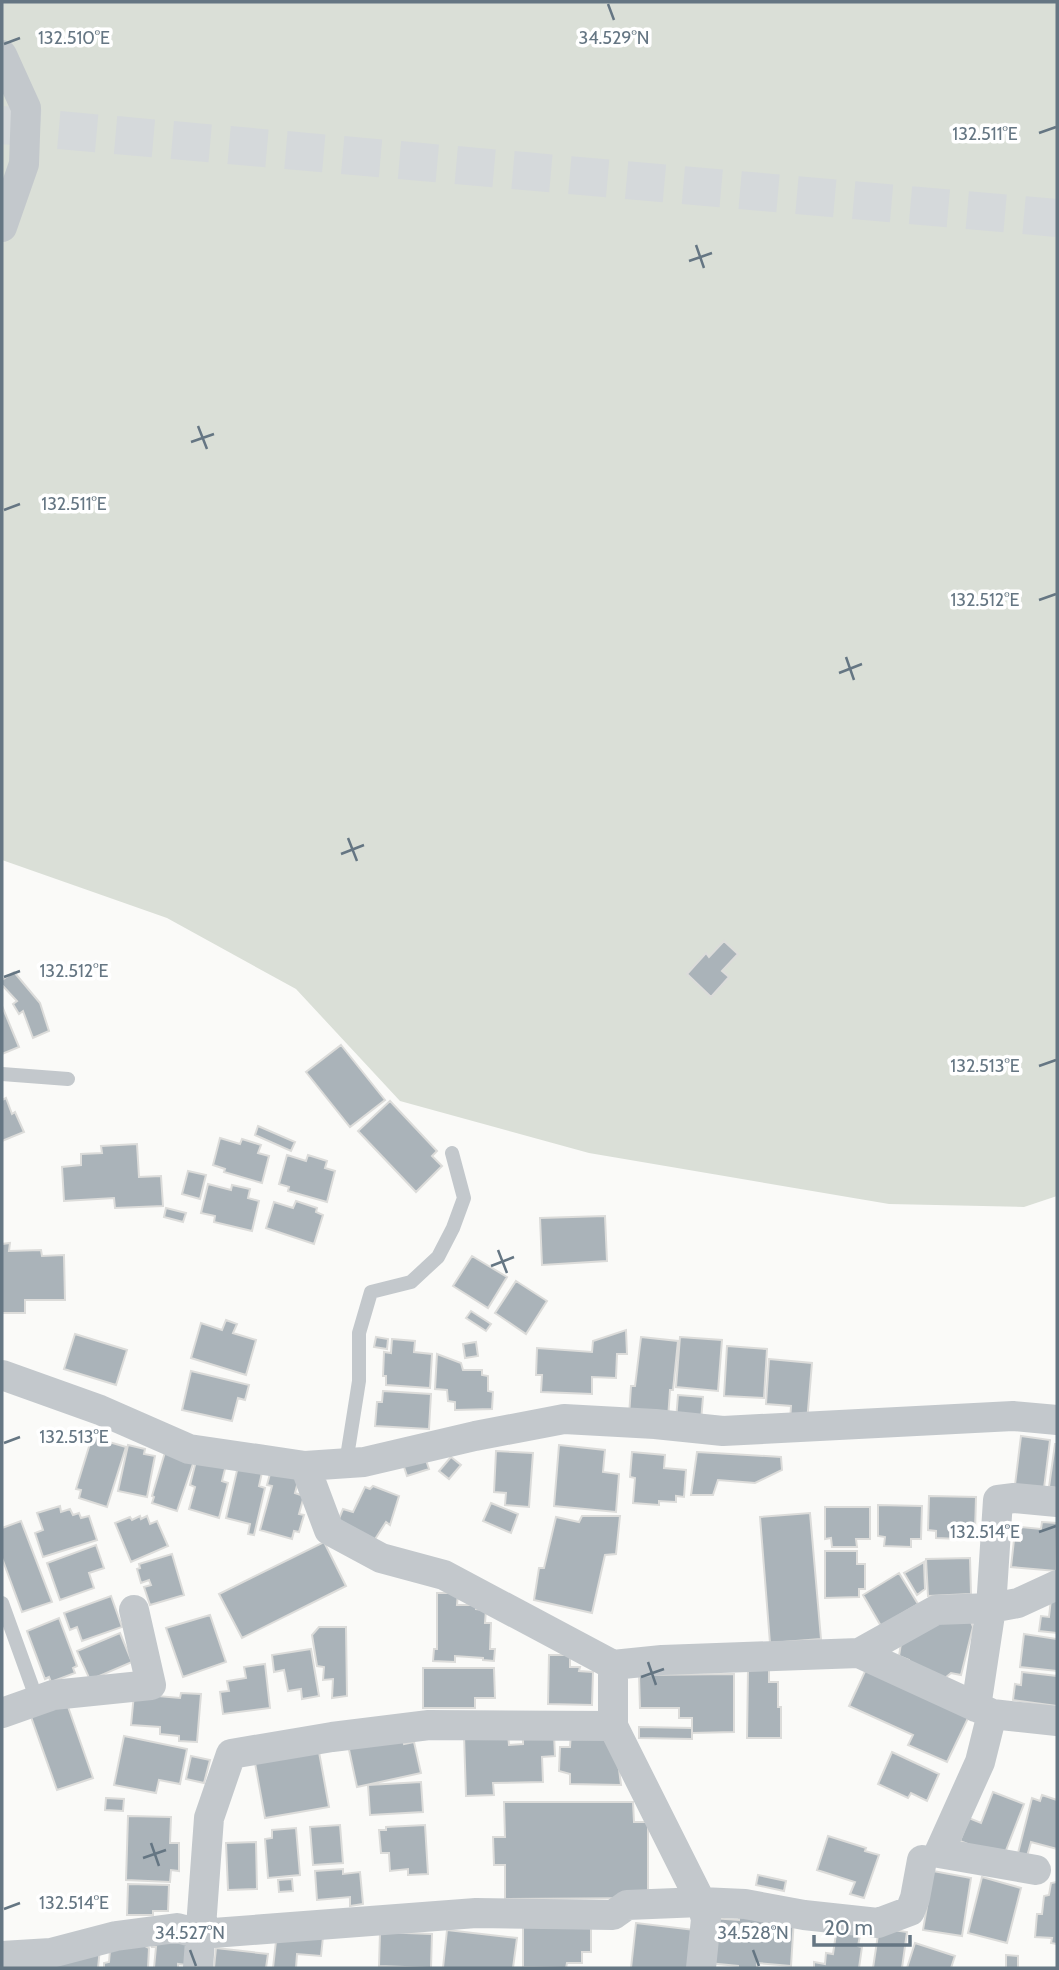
<svg xmlns="http://www.w3.org/2000/svg" width="1059" height="1970" font-family="Cabin,sans-serif">
<style>
.green{fill:#dadfd7}
.building{fill:#aab3b9;stroke:#dcdcda;stroke-width:2}
.lines{fill:none;stroke-linecap:round;stroke-linejoin:round}
.trunk-tunnel{stroke:#d5d9db;stroke-width:38;stroke-dasharray:38 19;stroke-linecap:butt}
.service{stroke:#c3c8cc;stroke-width:14}
.minor{stroke:#c3c8cc;stroke-width:30}
.ticks{fill:none;stroke:#657683;stroke-width:2.5}
.ticks-label{font-size:18px;text-anchor:middle;fill:#657683;stroke:#fff;stroke-width:7;stroke-linejoin:round;paint-order:stroke}
</style>
<rect width="100%" height="100%" fill="#fafaf8"/>
<path class="green" d="M2 2H1057V1196L1024 1207 889 1204 589 1153 400 1101 296 989 167 918 2 860Z"/>
<path class="building" d="M724 941 738 954 722 971 729 977 711 997 687 974 706 953 709 957Z
M14 972 40 1003 49 1031 33 1038 23 1011 19 1014 13 1004 17 1001 2 985V980Z
M2 1006 19 1047 2 1054Z
M341 1045 385 1100 350 1127 306 1072Z
M6 1098 12 1114 15 1112 24 1132 2 1141V1100Z
M390 1101 437 1151 432 1156 442 1166 416 1192 358 1131Z
M258 1126 295 1142 291 1151 255 1135Z
M220 1138 240 1144 242 1139 261 1145 258 1153 269 1156 262 1183 224 1172 225 1169 213 1165Z
M137 1144 139 1177 161 1176 163 1206 115 1208 114 1198 64 1201 62 1167 81 1165V1154L102 1153 101 1146Z
M287 1155 306 1161 308 1155 327 1161 325 1168 335 1171 327 1202 288 1191 289 1187 279 1184Z
M188 1171 206 1175 200 1199 182 1194Z
M208 1184 231 1190 232 1185 250 1189 248 1198 259 1201 252 1231 214 1222 215 1216 201 1213Z
M296 1201 317 1208 316 1212 323 1215 314 1244 266 1228 274 1202 293 1208Z
M166 1208 186 1213 183 1222 164 1217Z
M605 1216 607 1261 542 1265 540 1218Z
M10 1243 9 1251 41 1250 42 1256 64 1255 65 1300H25V1313H2V1244Z
M472 1256 507 1277 488 1308 453 1286Z
M516 1281 547 1301 526 1334 495 1313Z
M471 1311 491 1324 486 1331 466 1318Z
M226 1320 237 1324 233 1333 256 1340 246 1375 191 1358 201 1323 222 1330Z
M626 1330 627 1354H617L616 1378 592 1377V1394L541 1392 542 1375H536L537 1348 592 1352 593 1341Z
M75 1334 127 1350 116 1385 64 1369Z
M376 1337 388 1339 387 1349 374 1347Z
M641 1337 678 1341 673 1390H670L668 1419 629 1416 631 1386H635Z
M680 1337 722 1340 718 1391 676 1387Z
M392 1339 415 1341 414 1352 432 1354 430 1388 386 1385V1376H383L384 1352 391 1353Z
M476 1342 478 1356 465 1358 463 1344Z
M727 1346 767 1349 764 1398 724 1396Z
M437 1354 461 1363 463 1370H482V1375L488 1376V1391L493 1392 492 1409 455 1410V1402L448 1401 447 1390 435 1389Z
M769 1359 812 1363 807 1422 790 1421 791 1406 766 1404Z
M191 1371 249 1385 245 1400 238 1398 232 1421 182 1410Z
M383 1391 431 1394 429 1429 375 1426 377 1402H382Z
M678 1395 703 1397 701 1421 676 1420Z
M1021 1436 1050 1440 1044 1488 1015 1485Z
M92 1437 126 1447 107 1507 79 1498 81 1490 76 1489Z
M1055 1444H1057V1488L1049 1487Z
M128 1445 145 1449 144 1454 155 1456 147 1497 118 1491Z
M559 1445 605 1450 603 1472 619 1474 616 1512 554 1506Z
M166 1449 195 1458 177 1511 152 1503 154 1497 152 1496Z
M496 1451 533 1453 529 1507 505 1505 506 1493 494 1492Z
M632 1452 665 1455 664 1468 686 1470 684 1497 676 1496V1502L659 1501V1505L633 1503 635 1478 630 1477Z
M697 1452 781 1457 782 1470 755 1483 718 1480 713 1495H691Z
M197 1457 226 1465 222 1481 228 1483 219 1518 189 1509 195 1487 190 1485Z
M425 1457 429 1469 407 1476 403 1464Z
M451 1457 461 1465 449 1479 439 1471Z
M239 1462 263 1468 259 1486 265 1488 254 1535 248 1534 250 1524 226 1518Z
M271 1470 299 1478 295 1493 304 1496 299 1514 304 1515 299 1532 294 1531 292 1539 260 1530 272 1486 267 1485Z
M373 1486 399 1496 390 1525 386 1522 372 1544 335 1528 343 1509 353 1512 365 1487 370 1489Z
M929 1496 976 1497 975 1532 959 1531V1539L936 1538V1531L928 1530Z
M491 1503 518 1514 511 1533 483 1521Z
M878 1505 922 1506 921 1539H911V1547L884 1546 885 1537 878 1536Z
M60 1506 61 1512 70 1509 73 1515 79 1513 81 1518 89 1516 97 1540 43 1557 35 1533 43 1530 37 1513Z
M825 1507H870V1539H856L857 1547H832L831 1538 825 1539Z
M810 1513 821 1639 770 1643 760 1517Z
M140 1516 141 1519 147 1516 150 1524 157 1521 168 1546 131 1562 115 1523 130 1517 132 1520Z
M582 1516H620L616 1554 605 1555 592 1613 534 1600 539 1568H544L556 1517 579 1522Z
M21 1521 52 1602 22 1612 2 1558V1528Z
M1042 1522 1057 1523 1056 1571 1011 1567 1014 1540 1020 1541 1021 1527 1041 1529Z
M324 1542 346 1586 242 1638 219 1594Z
M96 1545 104 1568 89 1573 94 1588 60 1600 47 1563Z
M825 1551H857V1564H865V1589H859V1597L825 1598Z
M172 1554 184 1595 150 1605 144 1587 151 1585 149 1580 141 1583 137 1569 140 1568 139 1564Z
M970 1558 971 1594 928 1596 926 1559Z
M924 1562 925 1589 917 1595 904 1573Z
M899 1573 918 1604 881 1626 863 1595Z
M437 1593H458L457 1605H476V1609L486 1610 485 1623H491L490 1649H495L494 1661 483 1660V1658L455 1656V1662L433 1661 434 1649H437Z
M111 1596 122 1627 82 1641 77 1627 70 1630 64 1613Z
M1051 1599 1057 1600V1633L1039 1631 1041 1616 1049 1617Z
M967 1612 973 1627 961 1675 951 1673 945 1678 910 1665 909 1660 899 1656 902 1637Z
M210 1615 226 1662 183 1677 166 1628Z
M59 1618 77 1666 73 1668 75 1673 51 1682 49 1677 45 1679 27 1631Z
M319 1627H346L347 1696 332 1698 333 1679 323 1680 324 1667 317 1666 312 1635Z
M120 1633 132 1662 90 1680 77 1651Z
M1024 1634 1057 1639V1671L1020 1667Z
M311 1649 319 1696 302 1699 301 1689 288 1691 284 1670 274 1672 272 1655Z
M549 1655H570V1667H580L579 1671 593 1672 592 1705 548 1704Z
M265 1664 270 1708 223 1714 220 1692 229 1691 227 1681 246 1678 244 1667Z
M867 1667 970 1714 947 1762 908 1745 913 1735 849 1706Z
M423 1668H494L495 1698H475V1708H423Z
M748 1669H769V1682H778V1707H781V1738H747Z
M1022 1672 1057 1676V1706L1013 1700 1015 1684 1021 1685Z
M734 1674V1732L692 1733V1718H679V1708H640L639 1675Z
M181 1693 201 1694 197 1742 179 1741V1736L160 1734V1727L131 1725 134 1694 180 1698Z
M66 1701 93 1778 57 1790 30 1714Z
M639 1727 692 1728V1739L639 1738Z
M571 1732 606 1734 619 1769 621 1785 570 1784V1774L559 1771 560 1747H570Z
M402 1733 404 1744 414 1742 421 1773 357 1787 348 1745Z
M508 1734 509 1745 523 1744V1735L554 1734 555 1756 542 1757 543 1782 493 1783 494 1795 466 1796 464 1735Z
M124 1736 187 1749 180 1784 159 1780 156 1793 114 1785Z
M319 1752 329 1807 265 1818 255 1763Z
M892 1752 939 1774 927 1801 911 1793 908 1798 878 1784Z
M191 1756 210 1760 204 1783 186 1779Z
M421 1782 423 1812 370 1815 368 1785Z
M993 1792 1024 1804 1003 1858 960 1841 969 1818 981 1823Z
M1042 1795 1057 1800V1849L1031 1842 1026 1860 1017 1857 1032 1798 1040 1801Z
M106 1798 124 1799 123 1811 105 1810Z
M504 1802H633L634 1822H648V1898L505 1899V1865H494L493 1837H505Z
M128 1816 171 1817 170 1843H179V1871L171 1870 170 1882 126 1880Z
M340 1825 343 1863 313 1865 310 1827Z
M425 1825 428 1874 408 1875V1869L390 1871 389 1853H381L379 1830H386V1827Z
M296 1828 300 1875 268 1878 265 1839 272 1838V1830Z
M828 1836 866 1848 865 1851 879 1855 864 1898 850 1894 855 1882 817 1870Z
M256 1842 257 1889 228 1890 226 1843Z
M343 1869V1874L360 1872 363 1904 350 1906V1897L317 1900 315 1871Z
M933 1871 971 1878 962 1936 923 1930Z
M758 1875 786 1881 784 1891 756 1885Z
M982 1877 1021 1888 1007 1943 968 1933Z
M292 1879 293 1891 279 1892 278 1880Z
M1057 1882V1944L1051 1943 1052 1938 1035 1937 1037 1914H1042L1044 1896 1049 1895 1051 1883Z
M128 1884 169 1885 168 1911H153V1915H127Z
M739 1914 794 1918 791 1966 757 1963V1968H738V1966L708 1963 711 1918 739 1920Z
M591 1921V1952H582V1963H567L566 1968 523 1967V1923Z
M636 1923 695 1930 690 1968H631Z
M837 1927 861 1930 858 1946 862 1947 859 1968H814V1962L825 1964 826 1953 833 1954Z
M879 1928 907 1932 902 1968H873Z
M447 1930 517 1938 513 1968H443Z
M277 1932 323 1937 321 1956 297 1954 296 1968H273Z
M380 1932 432 1934 431 1968 379 1966Z
M153 1935 188 1938 186 1965 178 1964V1968H154L156 1947H152Z
M135 1941 149 1948 148 1968H104V1963L109 1962 110 1950Z
M915 1943 955 1956 951 1968H907Z
M100 1948 98 1968H53V1956Z
M216 1948 268 1954 266 1968H214Z
M1006 1955 1018 1956V1968H1006Z"/>
<g class="lines">
<path class="trunk-tunnel" d="M2 125 1057 218"/>
<path class="service" d="M2 1074 68 1079
M346 1463 359 1381V1333L371 1292 411 1282 438 1257 453 1228 464 1198 452 1153
M2 1603 37 1700"/>
<path class="minor" d="M2 55 26 108 24 164 2 227
M2 1375 100 1410 189 1449 305 1466 364 1462 475 1436 564 1419 655 1424 723 1431 1013 1416 1057 1420
M305 1466 329 1530 381 1558 444 1575 613 1665 662 1660 859 1653 992 1714 1057 1721
M859 1653 936 1610 991 1608 1018 1603 1057 1585
M976 1707 991 1608 998 1500 1014 1498 1057 1502
M2 1713 53 1695 151 1685 134 1610
M992 1714 980 1762 939 1853 1036 1870
M613 1726 701 1902 706 1919 701 1968
M2 1956 51 1953 116 1936 177 1928 200 1934 476 1913 613 1915 627 1905 701 1902 745 1904 804 1915 878 1923 910 1911 915 1898 922 1860
M198 1968 209 1818 231 1754 332 1737 429 1725 613 1726V1665"/>
</g>
<path class="ticks" d="M608 4 614 20M4 44 20 38M1039 133 1056 127M696 245 704 268M689 261 712 253M198 426 207 449M191 442 214 434M4 510 20 504M1039 600 1056 594M846 657 854 680M839 673 862 664M348 838 357 861M341 854 364 845M4 977 20 971M1039 1066 1056 1060M498 1250 507 1273M491 1266 514 1257M4 1443 20 1437M1039 1532 1056 1526M648 1662 656 1685M641 1677 664 1669M151 1843 159 1866M143 1858 166 1850M4 1909 20 1903M190 1950 196 1966M753 1950 759 1966"/>
<g class="ticks-label">
<text x="614" y="44">34.529°N</text>
<text x="74" y="44">132.510°E</text>
<text x="985" y="140">132.511°E</text>
<text x="74" y="510">132.511°E</text>
<text x="985" y="606">132.512°E</text>
<text x="74" y="977">132.512°E</text>
<text x="985" y="1072">132.513°E</text>
<text x="74" y="1443">132.513°E</text>
<text x="985" y="1538">132.514°E</text>
<text x="74" y="1909">132.514°E</text>
<text x="190" y="1939">34.527°N</text>
<text x="753" y="1939">34.528°N</text>
</g>
<rect width="1059" height="1970" fill="none" stroke="#657683" stroke-width="7"/>
<path d="M814 1935v10h96v-10" fill="none" stroke="#657683" stroke-width="3.5"/>
<text x="824" y="1935" font-size="21" fill="#657683" stroke="#ffffff" stroke-width="5" paint-order="stroke">20 m</text>
</svg>
